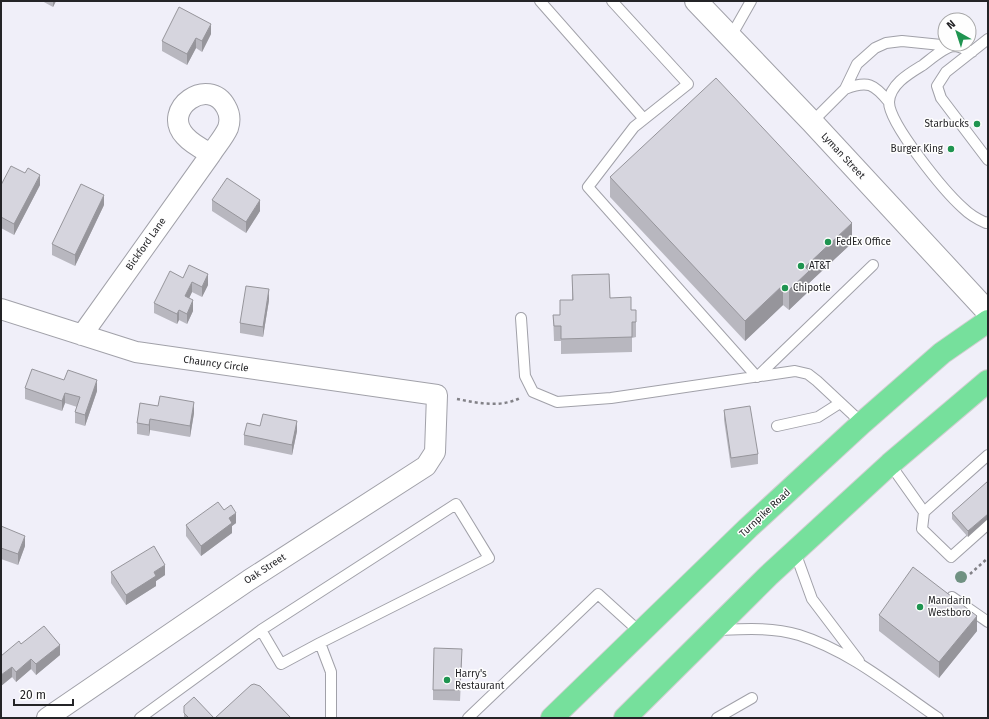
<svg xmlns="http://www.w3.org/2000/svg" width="989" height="719" font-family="'Fira Sans',sans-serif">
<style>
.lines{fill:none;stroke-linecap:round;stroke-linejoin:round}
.service-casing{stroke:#a1a1a9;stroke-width:12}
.minor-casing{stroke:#a1a1a9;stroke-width:22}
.tertiary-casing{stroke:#a1a1a9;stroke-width:24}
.trunk-casing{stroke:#cfcfcf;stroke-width:24}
.path{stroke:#828187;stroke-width:2.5;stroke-dasharray:3 3;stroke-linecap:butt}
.service{stroke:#fff;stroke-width:10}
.minor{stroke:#fff;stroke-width:20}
.tertiary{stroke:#fff;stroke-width:22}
.trunk{stroke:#76e09c;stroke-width:22}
.tree{fill:#709182}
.wall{fill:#b8b7bf}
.shaded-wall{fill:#96959b}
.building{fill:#d6d5de;stroke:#96959b}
.poi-dot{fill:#1f9450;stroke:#fefefe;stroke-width:1.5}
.labels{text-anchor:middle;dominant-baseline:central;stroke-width:3;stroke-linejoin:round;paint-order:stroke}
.poi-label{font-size:10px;fill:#242427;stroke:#fefefe;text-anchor:start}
.street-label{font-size:10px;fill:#242427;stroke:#fefefe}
</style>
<rect width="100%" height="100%" fill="#f0eff9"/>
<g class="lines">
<defs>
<path id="service" d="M540 1 644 119
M612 1 688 84 634 127 588 187 757 377 873 265
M730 38 751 1
M988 39 946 72 937 86 941 98 988 160
M972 52C967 50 959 46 954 46 944 47 931 59 923 65 910 73 890 84 889 102 889 124 945 192 963 208 970 215 977 219 986 223L988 222
M845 89C868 80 874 84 889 102
M812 122 845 89 857 64 875 48 886 43 902 41 951 46
M521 318 525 376 533 392 557 402 611 398 795 371 808 374 817 381 862 423
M777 426 818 417 840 403
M988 455 924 512 922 529 951 557 988 524
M890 464 924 512
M795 552 812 599 859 661
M952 597 988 622
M261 630 281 664 320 643
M717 630C744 629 772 627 799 635 850 651 894 688 938 718
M140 718 261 630 456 504 489 558 320 643 331 672V718
M468 718 598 594 641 633
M717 718 752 698"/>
<path id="minor" d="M1 309 136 352 437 395 435 452 426 466 249 580 47 718
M82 335 211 154C216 146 224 137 228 128 230 122 230 114 226 107 209 75 160 109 185 136 192 144 202 149 211 154"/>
<path id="tertiary" d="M696 1 812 122 988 312"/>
<path id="trunk" d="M552 718 748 528 862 423 942 353 988 321
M625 718 768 576 890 464 988 381"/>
</defs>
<use href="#service" class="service-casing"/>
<use href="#minor" class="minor-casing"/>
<use href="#tertiary" class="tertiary-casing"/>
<use href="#trunk" class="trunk-casing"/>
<path class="path" d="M457 399C478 403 500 408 520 398
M970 574 988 558"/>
<use href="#service" class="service"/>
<use href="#minor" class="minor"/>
<use href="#tertiary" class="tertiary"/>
<use href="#trunk" class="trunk"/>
</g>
<circle class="tree" cx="961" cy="577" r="6"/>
<path class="wall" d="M42 1H56L53 7Z
M211 34 202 52 196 48 187 65 162 51V41Z
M610 177 852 243 809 283V291L789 310 783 305 745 341 610 197Z
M1 185H40L14 235 1 228Z
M212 200 260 211 246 233 212 211Z
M104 205 75 266 52 255V244Z
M572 275 631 310H636V337L632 338V352L561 354V341H554L553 315H560L572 300Z
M183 278 208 285 202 297 192 292 189 298 193 311 187 324 179 320 177 324 154 313V303Z
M269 300 263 337 240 333V323Z
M25 388 97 391 85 426 75 423V412L77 407 65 403 62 411 25 399Z
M140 403 194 413 190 437 150 430 149 436 137 434V423Z
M724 410 758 454V464L731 468 724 420Z
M260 426 297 431 292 455 244 445V435Z
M988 481 968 537 952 519V513Z
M224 510 236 523 232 526V533L201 556 186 536V525Z
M1 526 25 546 18 565 1 559Z
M111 572 165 575 156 581V586L126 605 111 583Z
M879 615 977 631 939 678 879 631Z
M21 644 60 655 36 675 31 669 16 682 12 677 1 686Z
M462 659 460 701 433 700V690Z
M184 706 214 718H184Z"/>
<path class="shaded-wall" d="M53 1H56L53 7Z
M211 24V34L202 52V41Z
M196 38V48L187 65V54Z
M40 175V185L14 235V224Z
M104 195V205L75 266V255Z
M260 200V211L246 233V222Z
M852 223V243L809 283V291L789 310V290L805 267Z
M208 274V285L202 297V287Z
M192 282V292L185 307V296Z
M783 285V305L745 341V321Z
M269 289V300L263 337V327Z
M193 300V311L187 324V314Z
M179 310V320L177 324V314Z
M97 380V391L85 426V415Z
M65 393V403L62 411V401Z
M194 402V413L190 437V426Z
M150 419V430L149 436V425Z
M297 421V431L292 455V445Z
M236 513V523L232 526V533L201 556V546L229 518Z
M988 514V519L968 537V531Z
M25 536V546L18 565V554Z
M165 565V575L156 581V586L126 605V595L154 572Z
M977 616V631L939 678V662Z
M60 645V655L36 675V664Z
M31 659V669L16 682V672Z
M12 667V677L1 686V675Z"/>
<path class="building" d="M179 7 211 24 202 41 196 38 187 54 162 41Z
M716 78 852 223 805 267 809 271 789 290 783 285 745 321 610 177Z
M11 166 25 173 28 168 40 175 14 224 1 217V185Z
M227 178 260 200 246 222 212 200Z
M81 184 104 195 75 255 52 244Z
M189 265 208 274 202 287 192 282 185 296 193 300 187 314 179 310 177 314 154 303 170 271 183 278Z
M609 274 610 298 631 297V310H636V322H632V337L561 339V326H554L553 315H560V300H573L572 275Z
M246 286 269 289 263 327 240 323Z
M32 369 64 380 68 370 97 380 85 415 75 412 80 397 65 393 62 401 25 388Z
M160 396 194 402 190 426 150 419 149 425 137 423 140 403 158 406Z
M750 406 758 454 731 458 724 410Z
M263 414 297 421 292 445 244 435 247 423 260 426Z
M988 481V514L968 531 952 513Z
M218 502 224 510 231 505 236 513 229 518 232 523 201 546 186 525Z
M1 526 25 536 18 554 1 548Z
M154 546 165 565 154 572 156 576 126 595 111 572Z
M913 567 977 616 939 662 879 615Z
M44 626 60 645 36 664 31 659 16 672 12 667 1 675V656L19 641 21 644Z
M434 648 462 649 460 690H433Z
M254 684 260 686 291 718H215L251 685Z
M194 697 214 718H189L184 713V706Z"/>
<g class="poi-dot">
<circle cx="977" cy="124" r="4"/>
<circle cx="951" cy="149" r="4"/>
<circle cx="828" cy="242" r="4"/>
<circle cx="801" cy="266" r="4"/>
<circle cx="785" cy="288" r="4"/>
<circle cx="920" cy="607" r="4"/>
<circle cx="447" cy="680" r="4"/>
</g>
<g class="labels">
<g class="poi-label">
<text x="969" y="124" text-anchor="end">Starbucks</text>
<text x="943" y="149" text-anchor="end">Burger King</text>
<text x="836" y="242">FedEx Office</text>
<text x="809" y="266">AT&amp;T</text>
<text x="793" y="288">Chipotle</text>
<text x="928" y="601">Mandarin<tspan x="928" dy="12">Westboro</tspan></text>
<text x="455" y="674">Harry's<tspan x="455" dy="12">Restaurant</tspan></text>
</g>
<g class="street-label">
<text transform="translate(843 156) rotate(47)">Lyman Street</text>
<text transform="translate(146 244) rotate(-55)">Bickford Lane</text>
<text transform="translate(216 364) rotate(8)">Chauncy Circle</text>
<text transform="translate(765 513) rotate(-43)">Turnpike Road</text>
<text transform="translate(265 569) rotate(-33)">Oak Street</text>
</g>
</g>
<rect width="989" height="719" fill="none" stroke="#242427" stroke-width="4"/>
<g transform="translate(957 32) rotate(321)"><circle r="19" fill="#fefefe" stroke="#a7a7a8"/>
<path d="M0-3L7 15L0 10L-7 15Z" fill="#1f9450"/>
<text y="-6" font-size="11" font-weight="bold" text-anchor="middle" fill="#242427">N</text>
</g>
<path d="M14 699v6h59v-6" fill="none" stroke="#242427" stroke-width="2"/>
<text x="20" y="699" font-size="12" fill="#242427" stroke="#fefefe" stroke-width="3" paint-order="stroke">20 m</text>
</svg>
